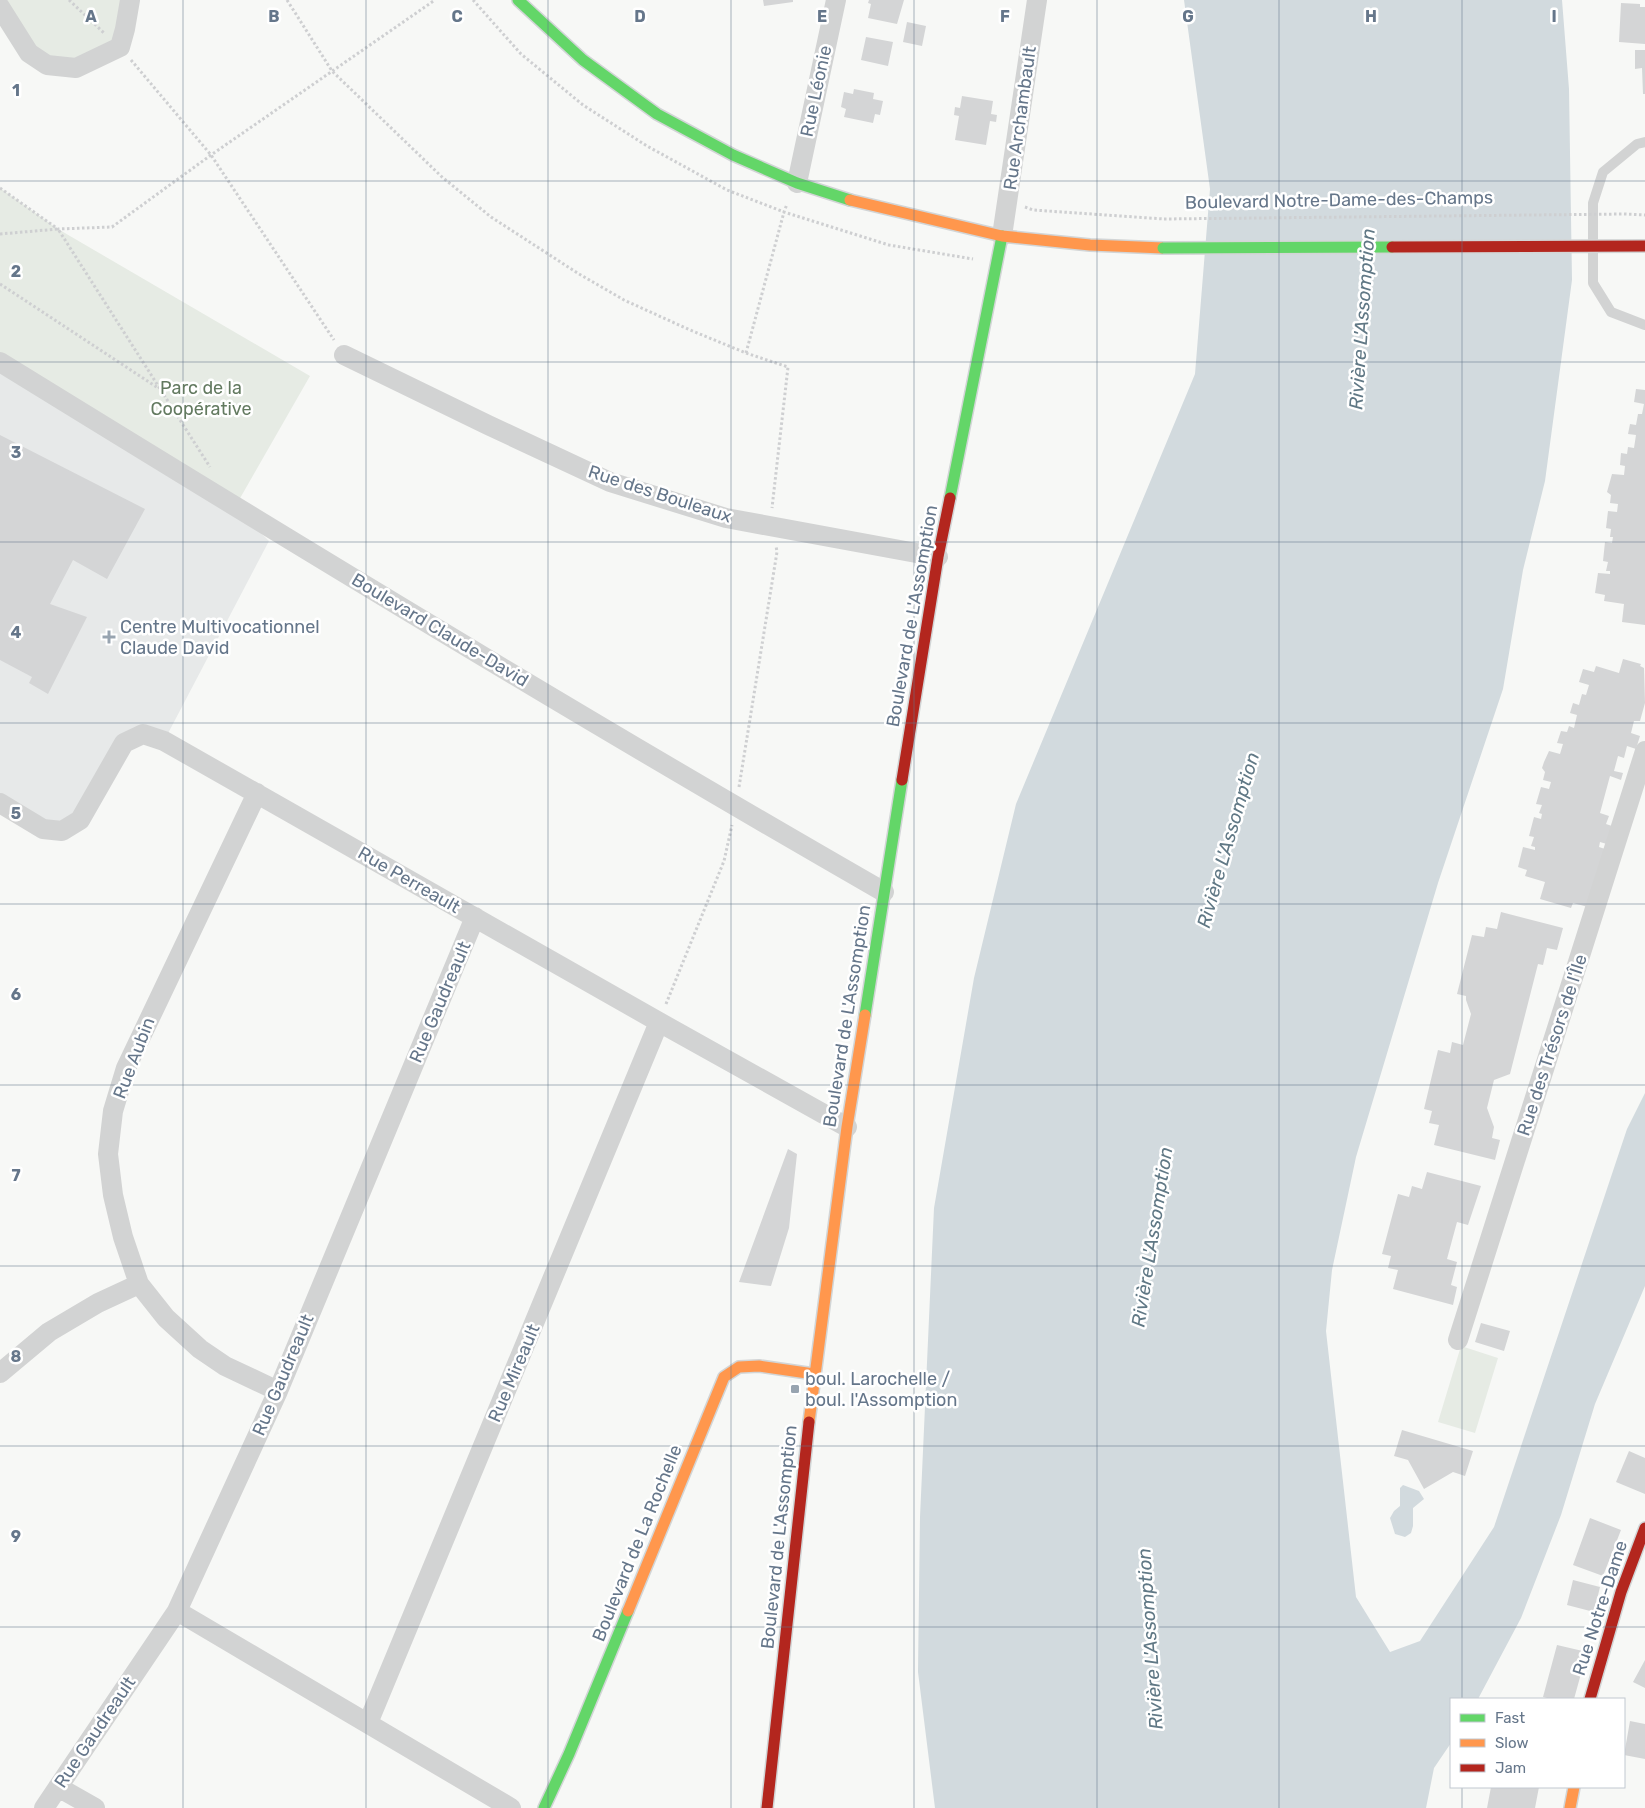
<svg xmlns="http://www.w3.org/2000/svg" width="1645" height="1808" font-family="Rubik,sans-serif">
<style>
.built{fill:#e7e9e9}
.green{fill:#e6ebe4}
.water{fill:#d2dade}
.building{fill:#d4d5d6}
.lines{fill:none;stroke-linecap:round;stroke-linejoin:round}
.fast-casing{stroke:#d2d5d6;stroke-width:14}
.slow-casing{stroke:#d2d5d6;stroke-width:14}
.jam-casing{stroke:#d2d5d6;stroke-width:14}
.path{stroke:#cecfd1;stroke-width:3;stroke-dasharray:2.5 2.5;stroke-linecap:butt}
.lane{stroke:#d2d3d3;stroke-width:10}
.street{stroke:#d2d3d3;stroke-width:20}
.fast{stroke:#63d668;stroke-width:11}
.slow{stroke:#ff974d;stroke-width:11}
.jam{stroke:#b3261e;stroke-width:11}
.fast-bridge-casing{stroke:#d3d5d5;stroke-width:14;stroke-linecap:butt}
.jam-bridge-casing{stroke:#d3d5d5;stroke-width:14;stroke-linecap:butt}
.path-bridge{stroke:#cecfd1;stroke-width:3;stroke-dasharray:2.5 2.5;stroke-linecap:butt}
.fast-bridge{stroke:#63d668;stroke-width:11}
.jam-bridge{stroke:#b3261e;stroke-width:11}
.grid{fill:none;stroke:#65768a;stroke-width:1;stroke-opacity:0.55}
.poi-dot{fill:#98a4b0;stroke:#fff;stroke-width:2}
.labels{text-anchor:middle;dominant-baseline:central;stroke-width:5;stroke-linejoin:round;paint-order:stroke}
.street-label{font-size:18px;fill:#65768a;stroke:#fff}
.park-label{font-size:18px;fill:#637a60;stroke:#fff}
.poi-label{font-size:18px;fill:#65768a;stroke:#fff;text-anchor:start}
.water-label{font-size:19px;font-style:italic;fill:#607885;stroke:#fff}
.grid-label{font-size:16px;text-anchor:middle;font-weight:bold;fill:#65768a;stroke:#fff;stroke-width:5;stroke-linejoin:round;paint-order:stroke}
</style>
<rect width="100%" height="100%" fill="#f7f8f6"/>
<path class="built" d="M0 362 235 507 269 541 164 741 143 734 62 831 0 803Z"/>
<path class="green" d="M0 0H130L120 47 47 65Z
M0 188 58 229 310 376 235 507 0 362Z
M1461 1346 1498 1358 1475 1433 1438 1422Z"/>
<path class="water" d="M1184 0H1562L1569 89 1572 280 1545 481 1523 570 1503 689 1438 883 1356 1157 1332 1270 1326 1331 1356 1597 1390 1652 1420 1641 1494 1527 1627 1129 1645 1093V1286L1595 1404 1561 1515 1521 1618 1478 1699H1451V1743L1434 1768 1426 1808H935L918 1672 920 1517 934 1208 974 978 1016 804 1195 374 1210 189Z
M1403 1485 1419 1491 1424 1499 1413 1508V1526L1411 1533 1405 1537 1395 1534 1390 1518 1394 1511 1400 1506V1488Z"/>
<path class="building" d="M763 0H793V2L764 6Z
M869 0H904L897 24 868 18 871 4 868 3Z
M1621 3 1640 4V7H1645V44L1619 42Z
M907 22 926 26 922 46 903 42Z
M866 37 893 42 888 66 861 60Z
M1635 50H1645V94H1643L1642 68 1635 69Z
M854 89 874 93 873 99 883 101 880 115 875 114 873 123 844 117 846 109 841 107 844 92 853 94Z
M962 96 993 101 991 114 997 115 996 122 990 121 986 145 955 140 959 116 954 115 955 107 960 108Z
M1636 389 1645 390V625L1622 622 1624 604 1604 601 1605 595 1595 593 1598 573 1610 574V571H1606L1608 562 1603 561 1605 542 1612 543 1613 537H1610L1611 529 1606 528 1608 511 1617 512 1618 504 1610 503 1611 495 1607 492 1612 474 1624 475 1625 466 1620 465 1621 453 1627 454 1628 447 1634 448 1636 435 1628 434 1630 424 1636 425 1638 414H1642L1644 404 1634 402Z
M0 435 145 509 107 579 73 560 50 604 87 617 48 694 29 683 32 677 0 660Z
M1623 659 1641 664 1640 666 1644 668 1645 703 1640 721H1634L1631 733 1640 736 1636 749 1627 746 1624 758 1618 756 1614 771 1623 773 1621 780 1610 776 1600 813 1609 816 1606 824 1615 827 1610 845 1600 842 1599 847 1605 849 1588 907 1573 903 1571 908 1540 899 1545 882 1525 876 1527 870 1518 867 1523 847 1535 850V847L1531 846 1534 837 1529 836 1534 817 1541 819 1542 814 1539 813 1542 805 1536 804 1541 787 1549 789 1551 782 1543 780 1545 772 1542 768 1544 762 1549 751 1560 754 1563 744 1557 743 1561 731 1567 732 1569 726 1574 728 1577 715 1570 713 1573 703 1579 705 1582 694 1586 695 1589 685 1579 682 1583 669 1594 672 1596 666 1619 673Z
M1501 912 1563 928 1557 950 1547 948 1543 965 1538 964 1510 1074 1494 1080 1487 1108 1494 1127 1492 1138 1500 1140 1495 1160 1434 1145 1439 1125 1429 1123 1432 1111 1424 1109 1438 1050 1450 1053 1452 1042 1463 1045 1471 1014 1466 1000V996L1457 994 1472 935 1484 937 1486 927 1497 929Z
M788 1149 797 1154 789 1228 771 1286 739 1282Z
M1427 1172 1481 1186 1468 1225 1457 1222 1447 1259 1457 1262 1451 1285 1457 1287 1453 1305 1393 1289 1398 1270 1388 1268 1391 1256 1382 1254 1398 1194 1409 1197 1412 1186 1422 1189Z
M1481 1323 1510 1331 1504 1351 1475 1342Z
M1402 1430 1473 1451 1465 1476 1453 1472 1424 1489 1408 1460 1394 1456Z
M1629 1451 1645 1458V1494L1616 1482Z
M1590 1518 1621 1530 1603 1576 1573 1565Z
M1573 1580 1600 1587 1594 1612 1567 1605Z
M1557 1645 1587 1652 1574 1699H1551L1543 1697Z
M1645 1660V1688L1633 1682Z
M1630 1721 1645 1724V1759L1624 1755Z
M1491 1787H1539L1535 1808H1487Z"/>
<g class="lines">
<defs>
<path id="fast" d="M518 0 583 60 657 114 733 155 797 183 850 200
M950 498 1002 236
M865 1015 902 780
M544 1808 569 1754 628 1611"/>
<path id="slow" d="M850 200 1002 236 1090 245 1163 248
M809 1422 847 1127 865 1015
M628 1611 724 1377 739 1367 759 1366 814 1374
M1570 1808 1574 1787"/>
<path id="jam" d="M902 780 938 557 950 498
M1590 1699 1621 1592 1645 1528
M767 1808 809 1422"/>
</defs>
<use href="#fast" class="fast-casing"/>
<use href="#slow" class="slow-casing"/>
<use href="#jam" class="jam-casing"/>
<path class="path" d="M69 0 104 33
M287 0 332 71 442 177 491 217 579 274 624 300 690 330 746 353 788 367 772 508
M473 0 521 54 583 105 647 146 727 190 784 212 889 245 973 259
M131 60 211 155 334 340
M0 188 58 229 112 227 211 155 435 0
M1025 207 1033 210 1164 219
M1624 214 1645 215
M0 234 58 229 210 467
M0 284 158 388
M746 353 784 212 787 204
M739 787 777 552 776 546
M666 1004 724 861 732 825"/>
<path class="lane" d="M1645 142 1637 144 1603 172 1593 203V283L1611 312 1645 325"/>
<path class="street" d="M0 7 29 53 47 65 76 68 120 47 125 29 130 0
M797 183 836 0
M1002 236 1037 0
M344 355 488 425 610 482 726 518 938 557
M0 362C292 542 586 721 884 892
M257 793 126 1068 113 1111 108 1154 113 1195 123 1237 139 1284 166 1318 200 1349 225 1366 278 1391
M0 803 43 829 62 831 80 820 124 743 143 734 164 741 659 1022 847 1127
M1458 1340 1645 751
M0 1373 49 1332 98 1303 139 1284
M177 1611 511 1808
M368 1723 659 1022
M58 1787 95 1808
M44 1808 177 1611 278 1391 475 917"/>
<use href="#fast" class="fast"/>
<use href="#slow" class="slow"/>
<use href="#jam" class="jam"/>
<defs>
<path id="fast-bridge" d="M1163 248 1392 247"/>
<path id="jam-bridge" d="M1392 247 1645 246"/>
</defs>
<use href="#fast-bridge" class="fast-bridge-casing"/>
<use href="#jam-bridge" class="jam-bridge-casing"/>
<path class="path-bridge" d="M1164 219 1624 214"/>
<use href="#fast-bridge" class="fast-bridge"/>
<use href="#jam-bridge" class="jam-bridge"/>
</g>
<path class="grid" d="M183 0V1808M366 0V1808M548 0V1808M731 0V1808M914 0V1808M1097 0V1808M1279 0V1808M1462 0V1699M0 181H1645M0 362H1645M0 542H1645M0 723H1645M0 904H1645M0 1085H1645M0 1266H1645M0 1446H1645M0 1627H1645M1462 1787V1808"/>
<g class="poi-dot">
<path d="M106.5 629.5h5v5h5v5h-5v5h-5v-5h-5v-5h5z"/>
<rect x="790" y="1384" width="10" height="10" rx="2.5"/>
</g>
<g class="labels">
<g class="street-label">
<text transform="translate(816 91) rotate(-78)">Rue Léonie</text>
<text transform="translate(1020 118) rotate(-82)">Rue Archambault</text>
<text transform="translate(1339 200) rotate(-1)">Boulevard Notre-Dame-des-Champs</text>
<text transform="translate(660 494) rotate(18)">Rue des Bouleaux</text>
<text transform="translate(912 616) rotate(-80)">Boulevard de L'Assomption</text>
<text transform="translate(440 630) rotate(31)">Boulevard Claude-David</text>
<text transform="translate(409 880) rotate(30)">Rue Perreault</text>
<text transform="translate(440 1002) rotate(-67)">Rue Gaudreault</text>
<text transform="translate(847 1016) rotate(-81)">Boulevard de L'Assomption</text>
<text transform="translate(1552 1045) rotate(-72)">Rue des Trésors de l'Île</text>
<text transform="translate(134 1058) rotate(-69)">Rue Aubin</text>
<text transform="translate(514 1373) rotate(-67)">Rue Mireault</text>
<text transform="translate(283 1375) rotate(-67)">Rue Gaudreault</text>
<text transform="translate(779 1537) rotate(-84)">Boulevard de L'Assomption</text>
<text transform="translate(637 1543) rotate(-68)">Boulevard de La Rochelle</text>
<text transform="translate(1600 1608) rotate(-72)">Rue Notre-Dame</text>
<text transform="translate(95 1732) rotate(-56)">Rue Gaudreault</text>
</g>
<g class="park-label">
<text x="201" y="388">Parc de la<tspan x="201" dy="21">Coopérative</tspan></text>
</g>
<g class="poi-label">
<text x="120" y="627">Centre Multivocationnel<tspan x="120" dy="21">Claude David</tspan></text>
<text x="805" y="1379">boul. Larochelle /<tspan x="805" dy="21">boul. l'Assomption</tspan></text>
</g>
<g class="water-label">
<text transform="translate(1362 319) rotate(-86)">Rivière L'Assomption</text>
<text transform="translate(1228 840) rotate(-74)">Rivière L'Assomption</text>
<text transform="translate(1152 1237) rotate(-81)">Rivière L'Assomption</text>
<text transform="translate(1150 1639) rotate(-94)">Rivière L'Assomption</text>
</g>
</g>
<g class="grid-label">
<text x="91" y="22">A</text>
<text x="274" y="22">B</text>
<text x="457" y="22">C</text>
<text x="640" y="22">D</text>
<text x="822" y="22">E</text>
<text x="1005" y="22">F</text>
<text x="1188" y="22">G</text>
<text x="1371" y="22">H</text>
<text x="1554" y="22">I</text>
<text x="16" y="96">1</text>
<text x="16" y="277">2</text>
<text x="16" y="458">3</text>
<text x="16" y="638">4</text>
<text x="16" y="819">5</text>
<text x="16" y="1000">6</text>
<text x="16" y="1181">7</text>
<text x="16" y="1362">8</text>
<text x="16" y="1542">9</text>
</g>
<rect x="1450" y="1698" width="175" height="90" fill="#ffffff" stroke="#c1c8d0"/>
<rect x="1460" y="1714" width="25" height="8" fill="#63d668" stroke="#c1c8d0"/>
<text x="1495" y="1723" font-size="15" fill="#65768a">Fast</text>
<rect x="1460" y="1739" width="25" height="8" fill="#ff974d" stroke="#c1c8d0"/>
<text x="1495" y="1748" font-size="15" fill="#65768a">Slow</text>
<rect x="1460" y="1764" width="25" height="8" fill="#b3261e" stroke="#c1c8d0"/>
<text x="1495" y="1773" font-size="15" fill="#65768a">Jam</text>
</svg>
